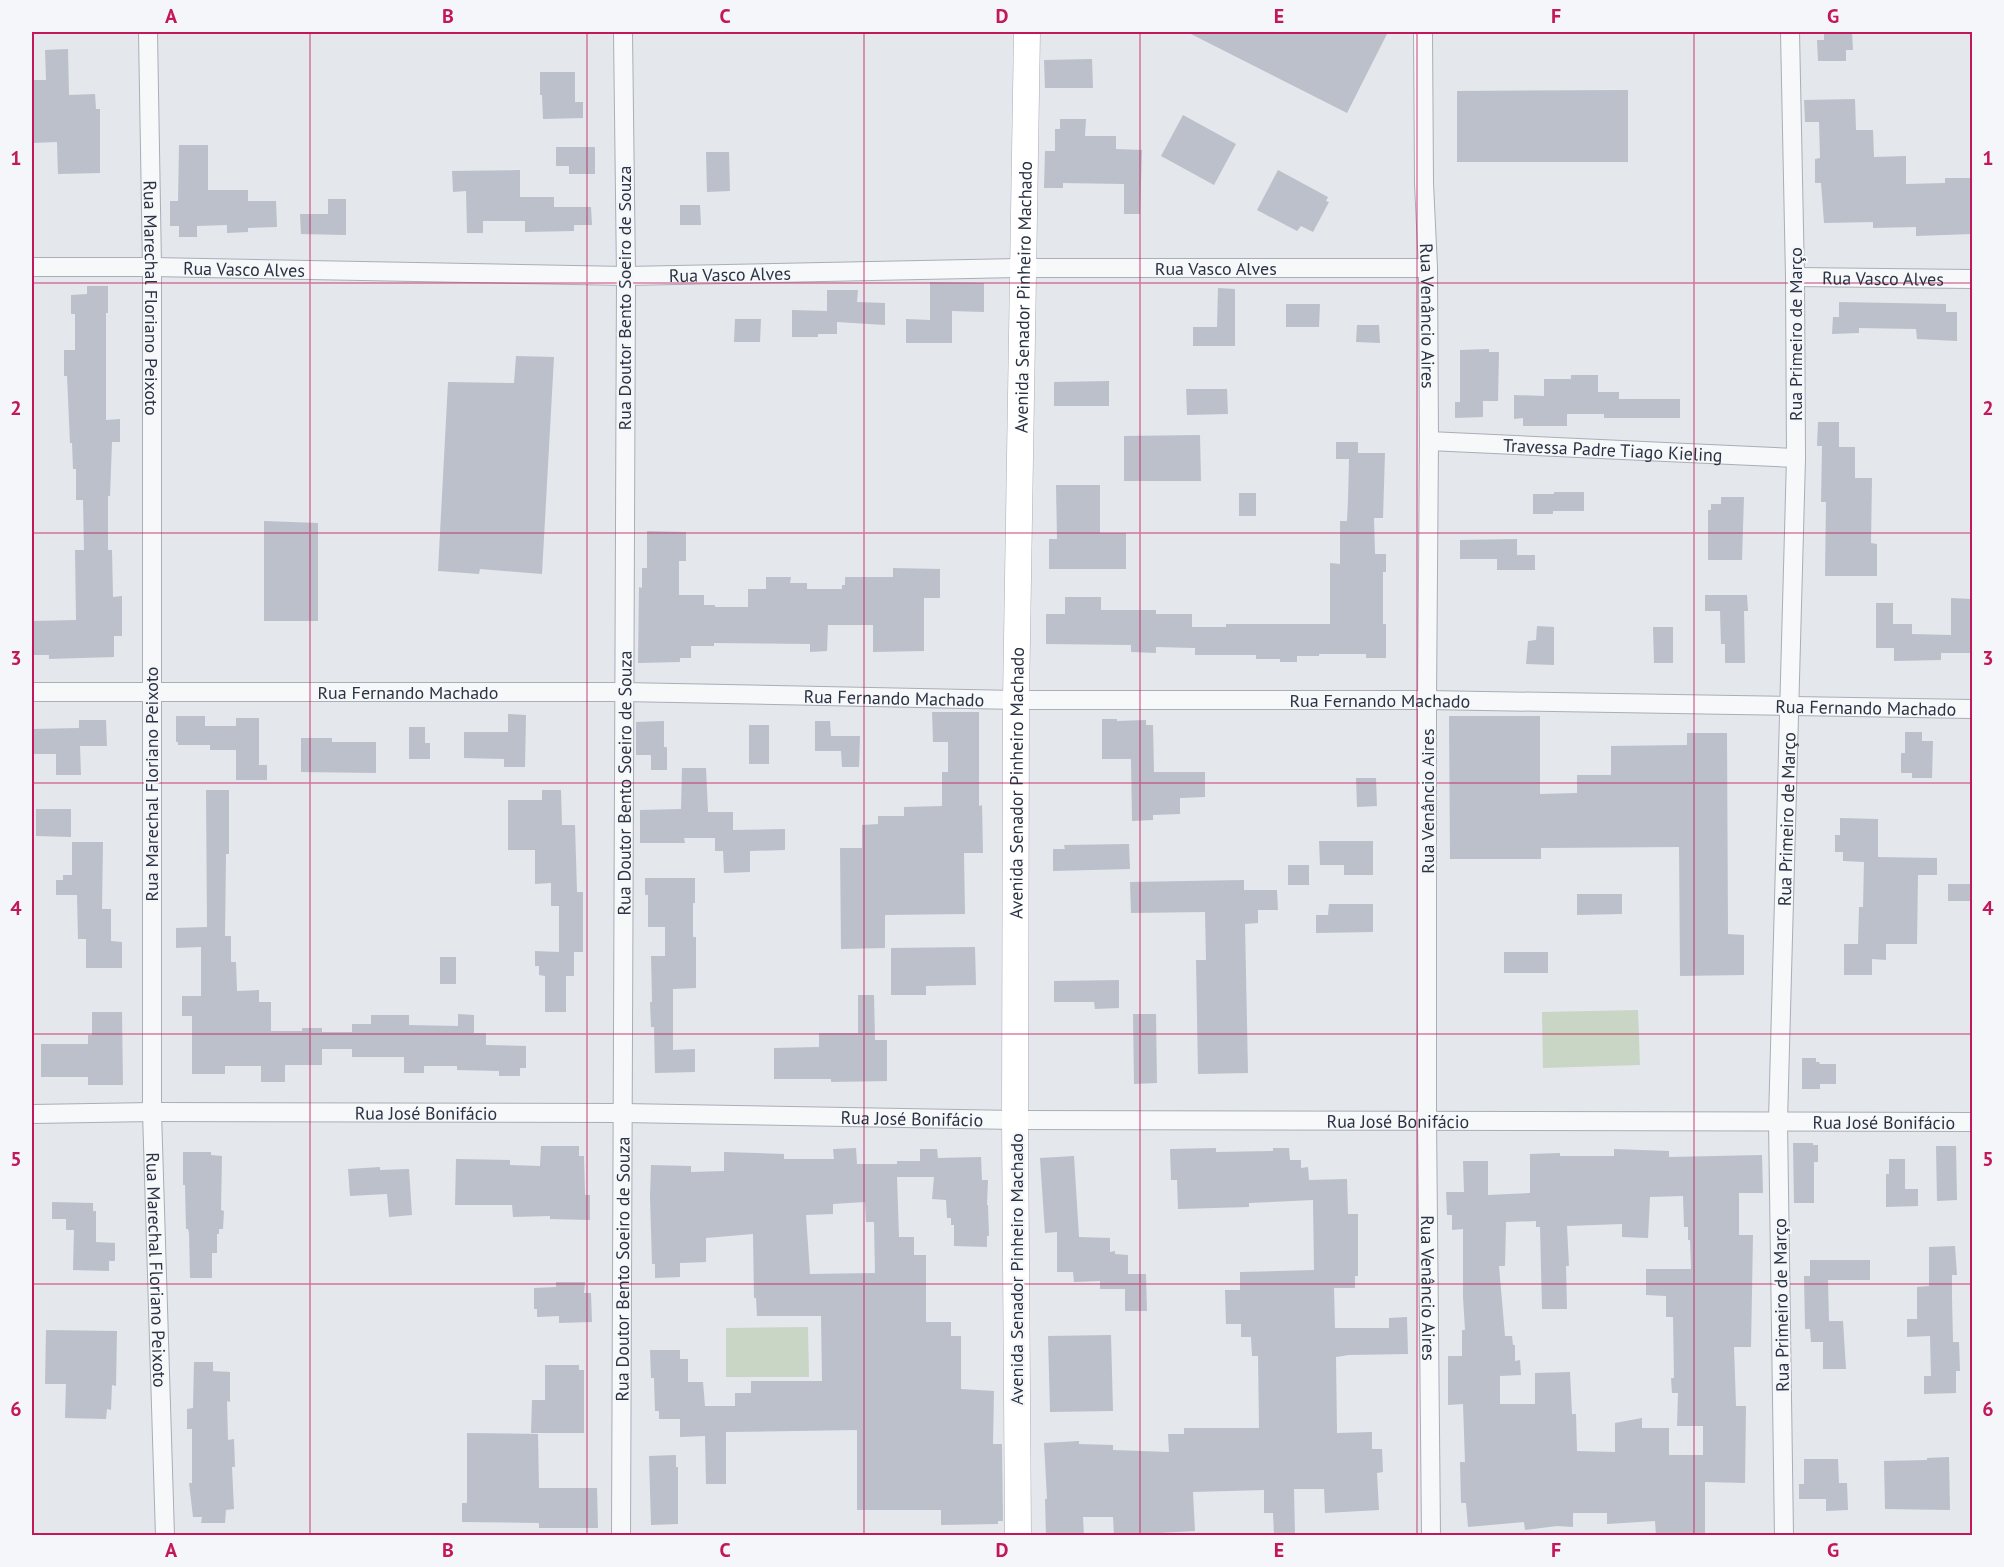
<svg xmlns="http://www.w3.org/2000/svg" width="2004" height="1567" font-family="'PT Sans',sans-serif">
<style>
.green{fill:#c9d6c5}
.building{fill:#bbc0ca;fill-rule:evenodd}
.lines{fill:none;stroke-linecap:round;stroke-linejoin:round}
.minor-casing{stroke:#a9aeb7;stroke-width:20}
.secondary-casing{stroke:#a9aeb7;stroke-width:27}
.minor{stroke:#f7f8fa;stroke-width:18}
.secondary{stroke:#fff;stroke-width:26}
.grid{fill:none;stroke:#c2185b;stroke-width:1.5;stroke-opacity:0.55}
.labels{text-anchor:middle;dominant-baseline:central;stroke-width:4.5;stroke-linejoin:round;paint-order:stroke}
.street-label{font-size:18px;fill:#2b3445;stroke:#f4f6f9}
.neatline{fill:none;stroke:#c2185b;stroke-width:2}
.grid-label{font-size:20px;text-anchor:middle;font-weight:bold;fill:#c2185b}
</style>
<rect width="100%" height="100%" fill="#e4e7ec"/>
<path class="green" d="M1638 1010 1640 1065 1543 1068 1542 1012Z
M808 1327 809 1377H726V1328Z"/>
<path class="building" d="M1187 32H1388L1347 113Z
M1824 32H1852L1853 50H1846V61H1818L1817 40H1824Z
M68 49 69 95 95 94 96 109H100V173L58 174 57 142 32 143V80H46L45 50Z
M1092 59 1093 88H1045L1044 60Z
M540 72H575V102H583V118L543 119 542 95H540Z
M1628 90V162H1457V91Z
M1855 99 1856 130H1873L1874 157 1906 156V184L1945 183V178H1971L1972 234 1916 236V227L1873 228V222L1824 223 1821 183H1815V159L1820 158 1819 122H1805L1804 100Z
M1183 115 1236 144 1214 185 1161 156Z
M1060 119H1086L1085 136H1116V149L1142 150 1140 214H1124V184L1063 183V188H1044L1045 151H1055V129H1060Z
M179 145H208V190H248V201H276L277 227 248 228V232L227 233V225L197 226V237H179V226H170V201H178Z
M556 147H595V174H569V166H556Z
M706 152H729L730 191 707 192Z
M520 170V197H554V207H591L592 225H574V231L525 232V221H483V233H467L466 191 453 192 452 171Z
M1278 170 1328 197 1326 201 1329 202 1313 232 1301 226 1297 231 1257 210Z
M328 199H346V235L301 234 300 214H328Z
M680 205H700L701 225H680Z
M930 282 984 283V312L952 311V343H906V319L930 320Z
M87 286H108V313H106V420L120 419V442H112L110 496H108V550H112L113 597 122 596V636H114V657L49 659V655H32V621L76 620 75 550H84L83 500H76V469H73L72 443H70L67 376H64V350H75V314H71V295L87 294Z
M1218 288 1235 289V346H1193V327H1217Z
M827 290H858L857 302 885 303V325L837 322V334H818V337H792V310L827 311Z
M1839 302 1946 304V312H1957V341L1917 339 1916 329 1859 328V333L1832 334 1833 317H1839Z
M1286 304H1320L1319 327H1286Z
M735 319H761L760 342H734Z
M1357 325H1379L1380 343 1356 342Z
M1489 349V352H1499L1498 401H1483V417L1455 418V402H1460V350Z
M516 356 554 357 542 574 480 569 479 574 438 571 448 382 514 383Z
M1571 375H1598V392H1619V399H1680V418H1604V414H1567V426H1523V418L1514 419V395L1544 396V379H1571Z
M1109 381V406H1054V382Z
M1186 389H1227L1228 414 1187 415Z
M1818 422H1839V447H1855V478H1872L1871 543 1877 544V576H1825L1826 502H1821L1822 446H1817Z
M1200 435 1201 481H1124V436Z
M1336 442H1358V453H1385L1383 518H1374L1375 554H1386V572H1383V624H1386V658H1366V654H1319V656H1297V662H1280V659H1256V655H1195V648L1156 647V653L1131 652V645L1046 644V614H1065V597H1101V610H1156V614H1192V627H1226V624H1330V563L1340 564V521H1347L1348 500 1349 459H1336Z
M1056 485H1100V533H1126V569H1049V539H1057Z
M1554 492H1584V511H1553V514H1533V494H1554Z
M1239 493H1256V516H1239Z
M1721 497H1744L1742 560H1708V510H1711V504H1721Z
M264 521 318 523V621H264Z
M647 531 686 532V561H679V595H704V605H715V607H748V589H766V577H791L790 583H807V589H842V585H845V577H893V568L940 569V598H924V651L873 652V625H828L827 651 810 652V644L714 643V646H691V658H680V662L638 663 639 587 642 588V568H647Z
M1517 539V555H1535V570H1497V559H1460V540Z
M1705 595H1747L1748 611H1744L1745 663H1725V644H1721L1720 611H1705Z
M1951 598 1971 599 1972 653H1941V660L1894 661V648H1876V603H1893V624H1912V634L1951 635Z
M1537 626 1554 627V665L1526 664 1528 641 1536 640Z
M1653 627H1673V663H1654Z
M932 712H979V806L982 805 983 853H964L965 914 885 915V948L841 949 840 848H862V825L878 824V816H904V807L942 806V772H948V742H933Z
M508 714 526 715 525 767H504V759L464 758V732H508Z
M176 716H205V726H236V718H259V765H267V780H236V750H210V745H178V742H176Z
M1449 716H1540V794L1577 793V775H1611V746L1687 745V733H1727L1728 934 1744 935V975L1680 976 1679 847 1541 848V859H1450Z
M1102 719H1117V721L1146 720V725H1153L1154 772H1205V797L1180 798V814L1153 815V820L1132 821 1131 759H1102Z
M79 720H106L107 746H80L81 775H56V754H32V729L79 728Z
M664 721V747H667V770H651V755H636V722Z
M815 721H830L831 736H860L859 767H842L841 751H815Z
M749 725H769V764H749Z
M409 727H425V743H430V759H409Z
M1905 732H1922V741H1933L1932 778H1912V773H1901V753H1905Z
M301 738H332V742H376V773L301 772Z
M682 768H706L708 812H733V830L785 829V850L750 851V872L724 873 723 851H715V838H684L685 843H640V810L681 809Z
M1356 778H1376L1377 806 1357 807Z
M206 790H229V854H226L225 936H231V962H236L237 991 259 990V1002H271V1031H302V1028H322V1032H352V1024H371V1015H409V1025L458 1026V1014L474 1015V1033H486V1045L526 1046V1068H520V1076H499V1071L457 1070V1066H424V1073H404V1057H352V1049H322V1065H285V1082H261V1066H225V1074H192V1016H182V996H201V947L176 948V928L207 927Z
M542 790H561L562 825H575L577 892H583V952H574V976H566V1012H545V976L539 975V966H535V951L559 952V906H551V883L535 884V850H508V800H542Z
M36 809H71V837L36 836Z
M1840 818 1878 819V857L1937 858V875H1918L1917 944H1886V960L1872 959V975H1844V944H1858L1859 907H1863L1864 862 1843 861V852H1835V835H1840Z
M1319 841H1373V875H1344V865H1320Z
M72 842H103L102 909H111V941L122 942V968H86V939H78L77 895H56V880H63V875H72Z
M1129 844 1130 869 1053 871V849H1065L1064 845Z
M1288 865H1309V885H1288Z
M645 878H695V903H693V937H696V988L673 989V1050L695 1049V1072L655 1073 654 1027H651L650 1002H652L651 956H665V927H648V895H645Z
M1244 880V890H1277L1278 910H1258V923L1245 924 1248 1073 1198 1074 1196 960H1206L1205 912 1131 913 1130 882Z
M1948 884H1972V901H1948Z
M1577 894H1622V914L1577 915Z
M1329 904H1373V932L1316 933V915H1328Z
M975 947 976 985 926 986V995H891V948Z
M1504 952H1548V973H1504Z
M440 957H456V984H440Z
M1119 980V1008L1095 1009 1094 1002H1054V981Z
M858 995H874L875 1040H887V1081L831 1082V1079H774V1048L819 1047V1033H858Z
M92 1012H122L123 1085H88V1077H41V1044H88V1035H92Z
M1133 1014H1156L1157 1083 1134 1084Z
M1802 1058H1816V1062H1819L1820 1064H1836V1084H1820V1089H1802Z
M1793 1143H1813V1145H1818V1162H1814V1203H1794Z
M541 1146H579V1156H584L585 1195H590V1220L550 1219V1216L513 1217 512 1205H455L456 1159 510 1160V1165L540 1166Z
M1936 1146H1956L1957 1200 1937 1201Z
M856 1148 857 1164H897V1161H920V1149H937L938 1158 981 1157 982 1180H988L987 1205H988L989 1236H987V1247L954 1246V1225H951V1218H947L946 1200 932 1199 934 1177H897L899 1237H914V1255H926V1322H951V1336H961V1389L994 1391 993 1444H1002L1003 1521H998V1524L941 1525V1510H857V1430L726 1432V1484H706L705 1436 680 1437V1419H659V1411H655L654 1378H651L650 1350H680V1359H688V1382H703L705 1406H735V1393H751V1381H822L821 1316H757L756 1298H754L753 1234 706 1238V1262L680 1263V1277L655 1278V1264H652L650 1197 651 1165 691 1166V1172L724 1171V1152L784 1154V1159H834L833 1149ZM865 1202 866 1222H874L875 1273 810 1274 806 1215 833 1214V1204Z
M1216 1148V1152L1273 1151V1148H1289L1290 1160H1301V1168L1308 1167 1309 1180 1347 1179 1348 1214H1358V1276H1355V1288H1334L1335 1328H1389V1318L1407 1317 1408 1354 1349 1355 1336 1357 1337 1433 1372 1432V1449H1382L1383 1472 1377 1473 1379 1510 1325 1513 1324 1489H1294L1295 1534H1274L1273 1513H1264V1490L1193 1492 1195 1531 1160 1533V1536H1114L1113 1517H1083L1084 1536H1046L1045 1499H1047L1044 1443 1079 1441V1444L1113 1445V1450L1169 1452 1168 1434H1184V1428H1259L1258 1356H1252L1251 1337H1241V1324H1226L1225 1290H1240V1272L1314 1270 1313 1200 1249 1203V1207L1178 1209 1177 1180H1171L1170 1149Z
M1614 1149 1669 1151V1157L1762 1155 1763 1193H1739V1235H1753L1751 1347H1734L1736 1406H1746L1745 1483 1705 1482V1535L1656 1536 1655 1521 1607 1524V1513H1573V1527L1557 1526 1525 1530 1524 1522 1468 1527 1466 1503H1461L1460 1462H1465L1463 1404 1448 1405V1356H1462V1330H1465L1463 1297V1229L1452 1230V1215H1447L1446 1192H1464L1463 1161H1488V1195L1530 1193V1154L1560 1153V1156H1614ZM1683 1196 1684 1227H1688V1240H1690L1691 1269H1646V1295L1666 1296V1317H1673L1674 1378H1671L1672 1393H1678L1677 1426H1703V1455H1669V1428H1642V1418L1615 1423V1452L1577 1451 1576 1414H1572L1570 1372 1535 1373V1404H1500V1376L1521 1375 1520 1360 1515 1361V1345H1513L1512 1336H1505L1499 1266H1505L1506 1222 1536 1221V1227H1540L1542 1309H1567L1566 1266H1569L1567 1226 1622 1224V1237L1648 1238 1650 1197Z
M183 1152H211V1155L222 1156 221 1210 224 1211 223 1229H219V1234H217V1253H212V1278H190L189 1233 188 1229H186L185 1185H183Z
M1074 1156 1079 1237 1110 1238V1252L1115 1251V1254L1128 1255V1274H1146L1147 1311H1125V1289H1100V1281L1074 1282 1073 1272H1057V1232L1045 1233 1040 1158Z
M1889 1159H1905V1189H1918V1206L1886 1207V1174H1889Z
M380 1167V1170L409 1169 412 1215 389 1217 387 1194 350 1196 348 1169Z
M52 1202 93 1203V1211H96V1242L115 1243V1261H109V1271L73 1270 74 1230H66V1219H52Z
M1955 1246 1957 1275H1952V1298L1953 1342H1959L1960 1371H1956V1393L1924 1394V1376H1931L1930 1336 1907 1337V1319H1917V1287L1929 1286V1247Z
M1810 1260H1870V1280H1828L1829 1321H1843L1846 1369H1823V1342H1811L1810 1329H1805L1804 1276H1810Z
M556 1282H585L584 1293H591L592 1322 559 1323V1316L537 1317V1309H534V1288L556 1287Z
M46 1330 117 1331 116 1386 112 1385 111 1410 107 1409 106 1419 65 1418 66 1384H45Z
M1111 1335 1113 1411 1050 1412 1048 1336Z
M194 1362H213V1371L230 1372V1402L227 1401 228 1440 234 1439 235 1467H232L234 1509 226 1510 225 1523H201L202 1517H193L189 1483H192V1429H187V1409L193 1408Z
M545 1365H579V1370H584V1433H531L532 1400H545Z
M467 1433 538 1434 539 1488H597L598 1528H539V1523L462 1522V1503H467Z
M676 1455V1467H678V1524L651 1525 649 1456Z
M1949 1457 1950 1510 1885 1509 1884 1461 1927 1460V1458Z
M1804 1459H1838L1839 1483H1847L1848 1510 1826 1511V1499H1799V1484H1804Z"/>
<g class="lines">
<defs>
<g id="minor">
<path id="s1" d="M148 32 152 267V1112L165 1536"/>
<path id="s2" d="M1423 32 1424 183 1428 268 1429 441 1427 700V1119L1431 1536"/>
<path id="s3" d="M32 267H152L626 276 1023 268H1428"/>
<path id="s4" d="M1795 277 1972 279"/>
<path id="s5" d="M1429 441 1796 458"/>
<path id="s6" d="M32 692H623L1016 700H1427L1972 709"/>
<path id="s7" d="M32 1114 152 1112 623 1113 1015 1120 1972 1122"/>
<path id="s8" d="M621 1536 626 276 623 32"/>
<path id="s9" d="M1784 1536 1778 1121 1796 458 1795 277 1790 32"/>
</g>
<g id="secondary">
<path id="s10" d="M1018 1536 1015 1120 1016 700 1027 32"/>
</g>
</defs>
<use href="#minor" class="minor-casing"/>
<use href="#secondary" class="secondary-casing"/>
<use href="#minor" class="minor"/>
<use href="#secondary" class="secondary"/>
</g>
<path class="grid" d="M310 32V1536M587 32V1536M864 32V1536M1140 32V1536M1417 32V1536M1694 32V1536M32 283H1972M32 533H1972M32 783H1972M32 1034H1972M32 1284H1972"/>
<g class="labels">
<g class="street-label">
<text stroke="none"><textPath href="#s3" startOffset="1184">Rua Vasco Alves</textPath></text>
<text stroke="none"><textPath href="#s3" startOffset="212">Rua Vasco Alves</textPath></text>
<text stroke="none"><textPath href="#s3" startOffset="698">Rua Vasco Alves</textPath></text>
<text stroke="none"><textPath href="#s4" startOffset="88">Rua Vasco Alves</textPath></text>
<text stroke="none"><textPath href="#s1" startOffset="266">Rua Marechal Floriano Peixoto</textPath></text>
<text transform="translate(624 298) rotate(-90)">Rua Doutor Bento Soeiro de Souza</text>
<text stroke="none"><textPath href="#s10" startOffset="1239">Avenida Senador Pinheiro Machado</textPath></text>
<text stroke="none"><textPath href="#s2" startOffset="284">Rua Venâncio Aires</textPath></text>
<text transform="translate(1795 334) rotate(-90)">Rua Primeiro de Março</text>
<text stroke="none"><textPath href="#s5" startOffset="184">Travessa Padre Tiago Kieling</textPath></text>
<text stroke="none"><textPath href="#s6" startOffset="376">Rua Fernando Machado</textPath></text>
<text stroke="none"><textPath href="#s6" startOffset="862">Rua Fernando Machado</textPath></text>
<text stroke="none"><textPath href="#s6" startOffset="1348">Rua Fernando Machado</textPath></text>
<text stroke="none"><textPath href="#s6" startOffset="1834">Rua Fernando Machado</textPath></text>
<text stroke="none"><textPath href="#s8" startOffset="753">Rua Doutor Bento Soeiro de Souza</textPath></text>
<text stroke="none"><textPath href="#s10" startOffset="753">Avenida Senador Pinheiro Machado</textPath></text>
<text transform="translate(151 784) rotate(-90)">Rua Marechal Floriano Peixoto</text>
<text transform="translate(1427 801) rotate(-90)">Rua Venâncio Aires</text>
<text stroke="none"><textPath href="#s9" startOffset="717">Rua Primeiro de Março</textPath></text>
<text stroke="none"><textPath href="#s7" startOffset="394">Rua José Bonifácio</textPath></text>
<text stroke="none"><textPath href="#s7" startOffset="880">Rua José Bonifácio</textPath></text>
<text stroke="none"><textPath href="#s7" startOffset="1366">Rua José Bonifácio</textPath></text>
<text stroke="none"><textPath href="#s7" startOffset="1852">Rua José Bonifácio</textPath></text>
<text stroke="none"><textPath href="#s8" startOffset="267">Rua Doutor Bento Soeiro de Souza</textPath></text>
<text transform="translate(1016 1269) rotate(-90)">Avenida Senador Pinheiro Machado</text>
<text stroke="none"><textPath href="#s1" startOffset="1238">Rua Marechal Floriano Peixoto</textPath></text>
<text stroke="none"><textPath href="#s2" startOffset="1256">Rua Venâncio Aires</textPath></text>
<text transform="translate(1781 1305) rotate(-91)">Rua Primeiro de Março</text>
</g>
</g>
<rect width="2004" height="1567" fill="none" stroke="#f4f6f9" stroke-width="66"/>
<rect x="33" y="33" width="1938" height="1501" class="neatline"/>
<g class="grid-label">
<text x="171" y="23">A</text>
<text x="448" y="23">B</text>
<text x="725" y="23">C</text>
<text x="1002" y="23">D</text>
<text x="1279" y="23">E</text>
<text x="1556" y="23">F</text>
<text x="1833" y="23">G</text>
<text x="16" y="165">1</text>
<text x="1988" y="165">1</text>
<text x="16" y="415">2</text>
<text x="1988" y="415">2</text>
<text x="16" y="665">3</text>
<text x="1988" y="665">3</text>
<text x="16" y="915">4</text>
<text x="1988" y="915">4</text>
<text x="16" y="1166">5</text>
<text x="1988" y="1166">5</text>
<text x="16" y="1416">6</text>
<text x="1988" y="1416">6</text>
<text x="171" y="1557">A</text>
<text x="448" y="1557">B</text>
<text x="725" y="1557">C</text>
<text x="1002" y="1557">D</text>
<text x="1279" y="1557">E</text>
<text x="1556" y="1557">F</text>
<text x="1833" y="1557">G</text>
</g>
</svg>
